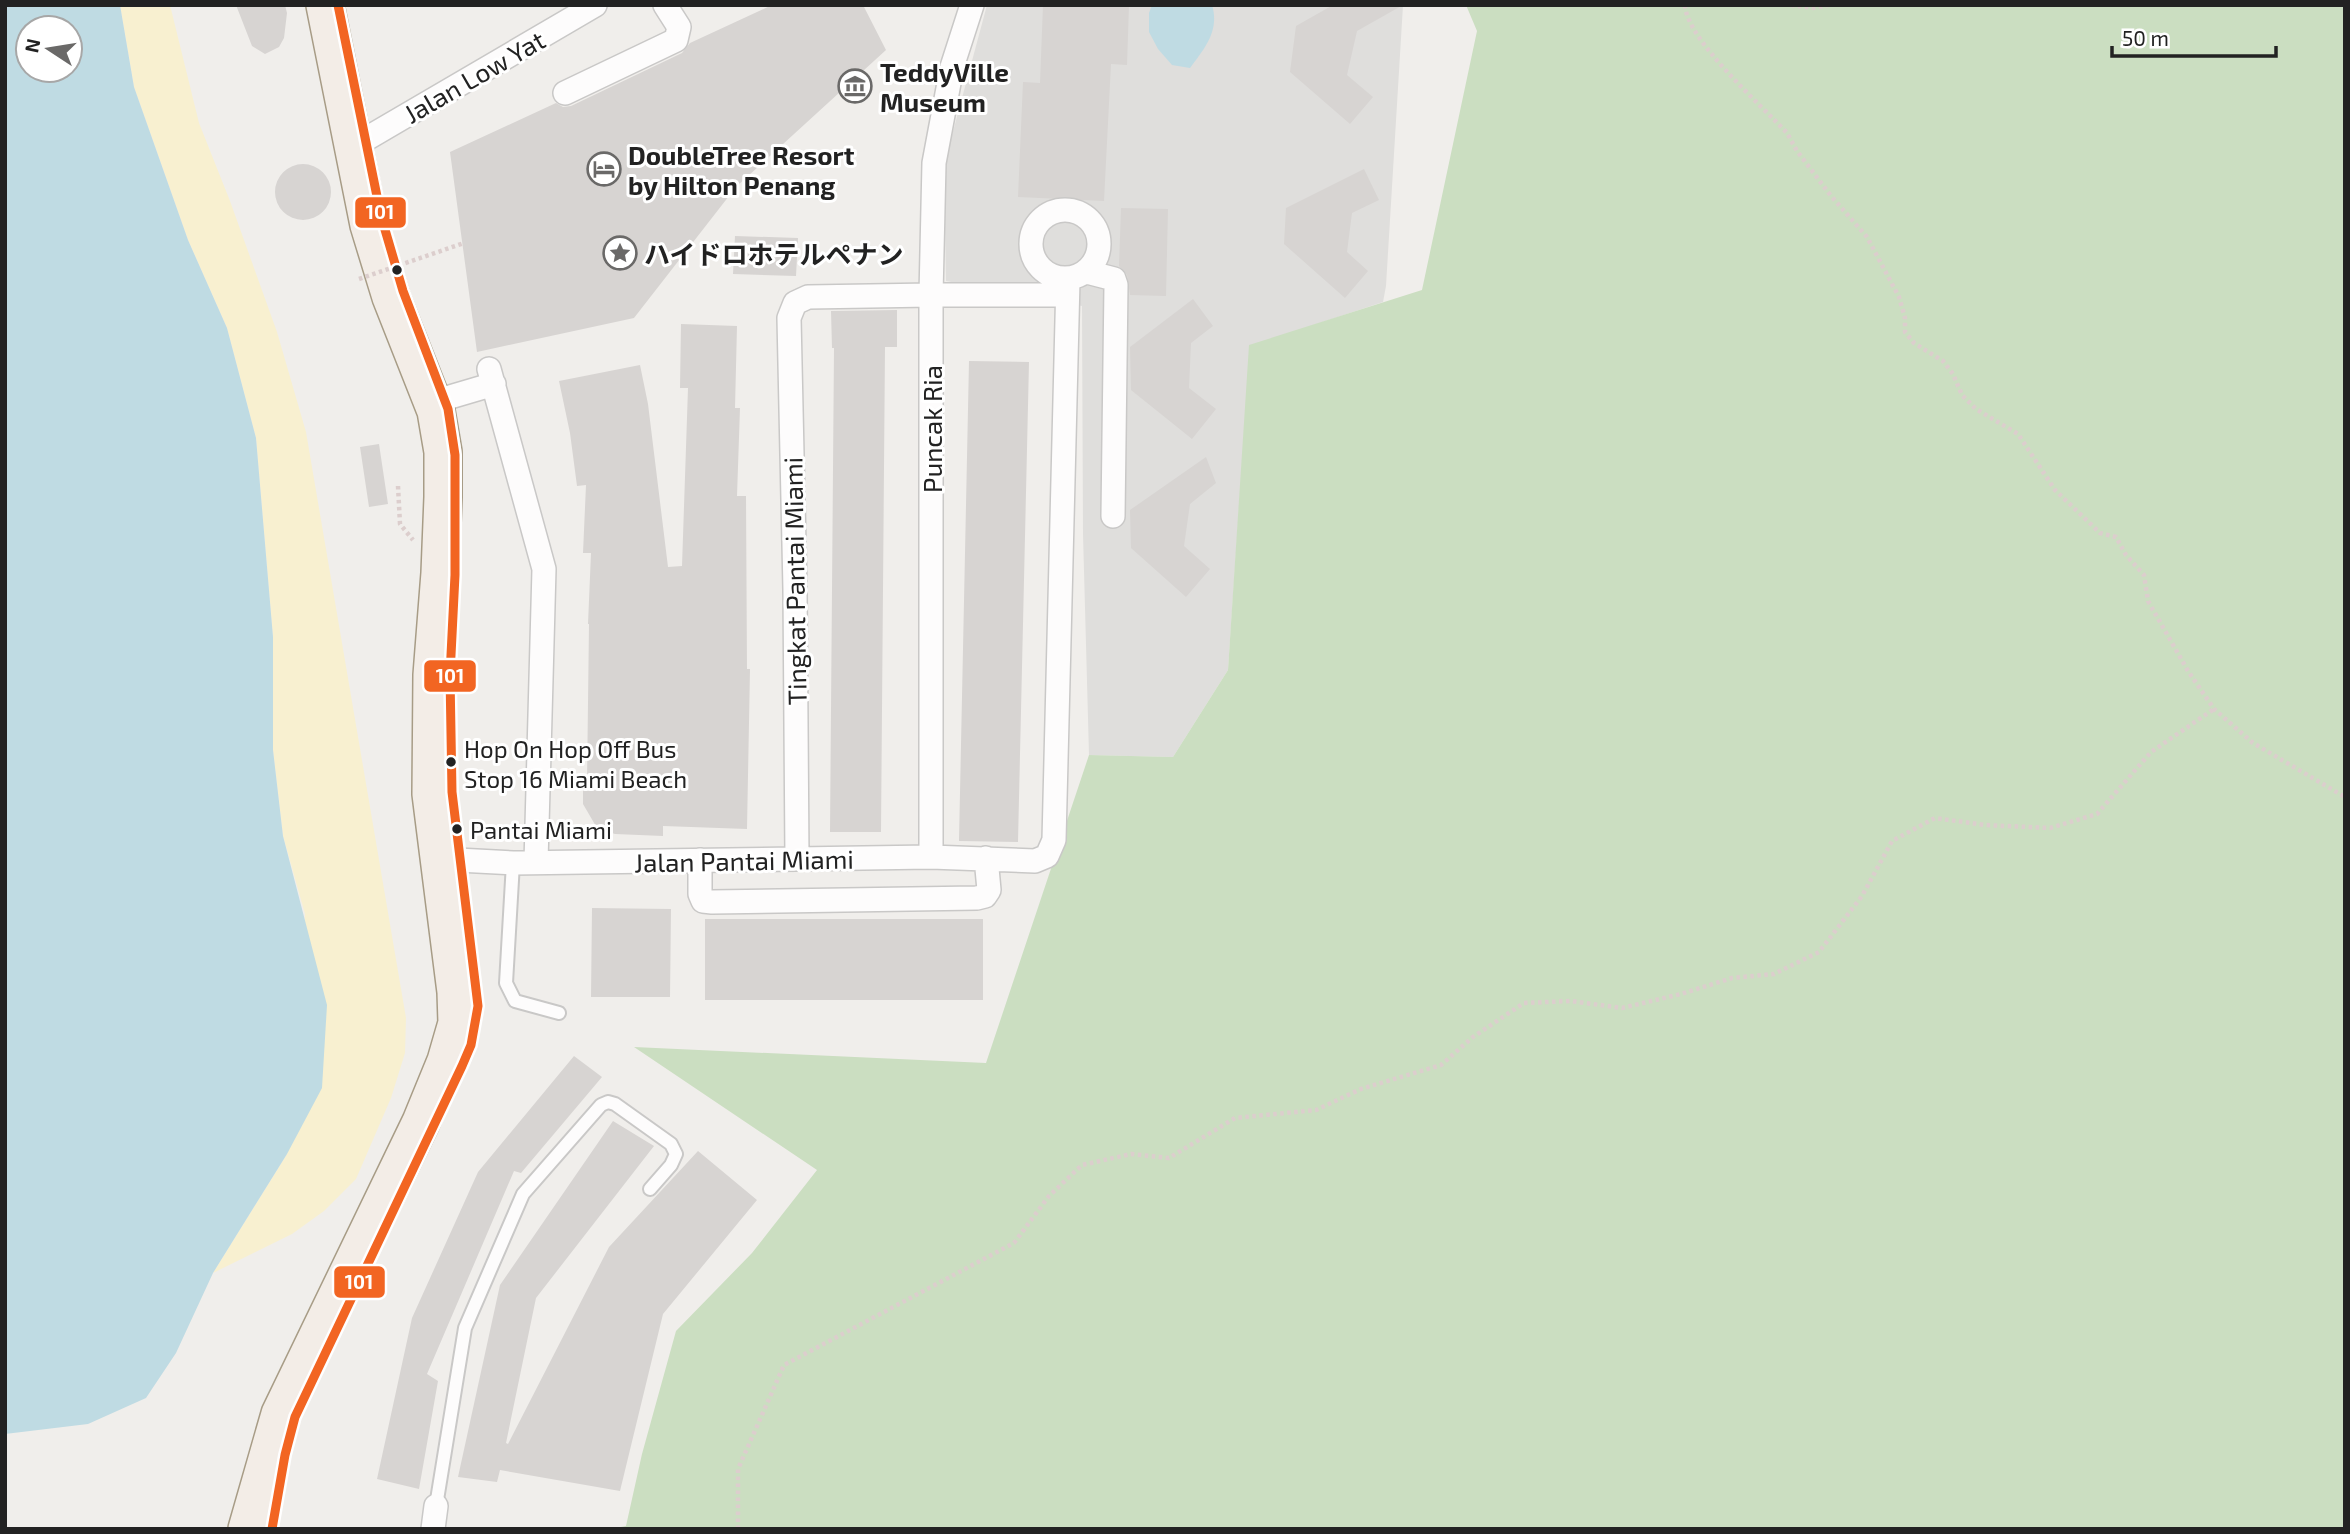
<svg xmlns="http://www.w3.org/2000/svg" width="2350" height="1534" font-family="'Exo 2','Noto Sans JP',sans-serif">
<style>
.residential{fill:#dfdedc}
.forest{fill:#cbdec1}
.sand{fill:#f8f0d0}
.water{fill:#bfdbe3;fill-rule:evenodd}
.building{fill:#d7d4d2}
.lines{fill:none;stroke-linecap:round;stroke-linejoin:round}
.service-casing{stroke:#c9c8c7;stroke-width:16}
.minor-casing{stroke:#c9c8c7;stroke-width:26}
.primary-casing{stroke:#a79c86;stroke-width:40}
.path{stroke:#dccecd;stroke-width:4.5;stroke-dasharray:3.5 3.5;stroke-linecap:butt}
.service{stroke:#fdfcfc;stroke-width:12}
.minor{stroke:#fdfcfc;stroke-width:23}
.primary{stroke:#f3ede7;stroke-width:37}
.path-bridge{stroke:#dccecd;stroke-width:4.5;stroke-dasharray:3.5 3.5;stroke-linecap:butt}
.bus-1-casing{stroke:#fff;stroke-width:14}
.bus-1{stroke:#f26522;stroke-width:9}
.bus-dot{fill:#222;stroke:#fff;stroke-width:2.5}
.labels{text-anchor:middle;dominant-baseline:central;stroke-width:6;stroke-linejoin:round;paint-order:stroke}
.bus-label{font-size:24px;fill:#222;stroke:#fff;text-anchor:start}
.poi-label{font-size:26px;font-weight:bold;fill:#222;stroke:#fff;text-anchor:start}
.street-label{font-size:26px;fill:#222;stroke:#fff}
.line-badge{stroke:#fff;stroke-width:2.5}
.badge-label{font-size:19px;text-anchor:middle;font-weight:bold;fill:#fff}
</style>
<rect width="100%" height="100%" fill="#f0eeeb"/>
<path class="residential" d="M987 5H1403L1386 286 1383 302 1250 346 1228 670 1173 757 1089 755 1083 534 1082 306 946 281 944 165Z"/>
<path class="forest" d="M1466 5H2345V1529H610L626 1526 642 1454 676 1331 752 1253 817 1170 634 1047 986 1063 1089 755 1173 757 1228 670 1249 345 1422 290 1477 31Z"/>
<path class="sand" d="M120 5H170L199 123 230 201 277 332 306 432 406 1018 405 1053 391 1098 356 1179 324 1211 292 1234 213 1273 287 1154 305 914 283 836 273 750V637L256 438 227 328 188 240 134 87Z"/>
<path class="water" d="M5 5H120L134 87 188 240 227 328 256 438 273 637V750L283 836 327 1005 322 1088 287 1154 213 1273 176 1353 146 1398 88 1424 5 1434ZM28 28H70V70H28Z
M1152 5H1212C1220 31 1204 49 1190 68L1172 65 1158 49 1149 32V13Z"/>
<path class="building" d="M236 5H285L287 13 284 38 279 47 265 54 252 46Z
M772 5H863L886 50 736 187 634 318 477 352 450 152 556 103 563 107 571 106 682 53 690 43Z
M1043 5H1129L1127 65 1111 64 1104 201 1018 197 1023 82 1040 83Z
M1333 5H1403L1357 31 1347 75 1373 97 1350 124 1290 72 1296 26Z
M275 192a28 28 0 1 1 56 0a28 28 0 1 1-56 0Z
M1364 169 1379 200 1352 213 1347 252 1368 271 1345 298 1284 244 1286 208Z
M1121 208 1168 209 1166 296 1130 295 1127 275 1119 266Z
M735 236 798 238 796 276 733 274Z
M1193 299 1213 326 1191 343 1189 388 1216 409 1192 439 1131 390 1130 347Z
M897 310V347H885L881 832H830L834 348H832L831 311Z
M681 324 737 326 735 408H740L737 496H746L747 669H750L747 829 663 826V836L615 834 597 828 583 804V782H587L589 624H588L591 553H583L586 485 577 486 570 433 559 381 640 365 648 404 668 567 682 566 688 388H680Z
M969 361 1029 362 1018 842 959 841Z
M379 444 388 504 369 507 360 447Z
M1206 457 1216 483 1190 504 1184 546 1210 569 1186 597 1131 548 1130 510Z
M592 908 671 909 670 997H591Z
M705 919H983V1000H705Z
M574 1056 602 1077 521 1173 514 1171 427 1374 438 1381 419 1489 377 1479 412 1318 478 1172Z
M613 1121 654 1146 536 1298 506 1443 508 1444 609 1247 698 1151 757 1200 663 1314 620 1491 500 1470 497 1482 458 1477 500 1285Z"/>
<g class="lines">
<defs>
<path id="service" d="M513 863 506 983 515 1001 559 1013
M436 1506 465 1328 523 1194 601 1105 608 1102 615 1104 671 1144 676 1154 671 1165 650 1189"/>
<path id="minor" d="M565 93 676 40 679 27 665 5
M352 142 366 139 595 5
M1031 244a34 34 0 1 1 68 0a34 34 0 1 1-68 0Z
M1087 272 1114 279 1116 285 1113 516
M489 369 544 569 536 862
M433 402 494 384
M931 857V295L934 163 952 67 972 5
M439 859 513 863 931 857 1035 861 1047 856 1054 840 1068 280
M797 859 795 590 789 318 795 303 808 297 931 295H1067
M700 860V894L703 901 712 902 977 898 985 896 989 890 986 858
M433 1529 436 1506"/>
<path id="primary" d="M247 1529 280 1414 421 1122 446 1061 457 1023 456 992 431 794 432 675 440 573 443 497V452L436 411 391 297 369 225 325 5"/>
</defs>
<use href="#service" class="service-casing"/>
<use href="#minor" class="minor-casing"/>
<use href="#primary" class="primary-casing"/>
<path class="path" d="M1685 5C1686 39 1762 106 1787 133L1797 151 1831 196 1867 237 1899 297 1905 318V332L1914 343 1943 361 1953 374 1962 395 1976 409 2018 434 2055 490 2100 533 2116 537 2126 555 2144 575 2148 601 2188 671 2214 709 2253 743 2345 797
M1791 5 1813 8 1828 5
M398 486 400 524 413 540
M738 1529V1469L784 1365 1014 1243 1049 1196 1082 1165 1131 1154 1169 1158 1235 1118 1316 1110 1361 1089 1441 1065 1473 1037 1524 1003 1571 1001 1622 1008 1681 994 1732 978 1774 974 1819 952 1862 896 1892 841 1935 818 1985 825 2050 828 2097 814 2151 752 2214 709"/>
<use href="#service" class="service"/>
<use href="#minor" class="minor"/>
<use href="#primary" class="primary"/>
<path class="path-bridge" d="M359 279 464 243"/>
<defs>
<path id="bus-1" d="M272 1529 285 1455 295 1417 462 1066 471 1045 478 1006 452 792 450 675 455 575V455L448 409 403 291 381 216 338 5"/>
</defs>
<use href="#bus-1" class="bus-1-casing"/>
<use href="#bus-1" class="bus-1"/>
</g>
<defs>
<symbol id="museum-ring" viewBox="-11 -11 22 22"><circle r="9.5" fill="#fff" stroke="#6a6968" stroke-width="1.5"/><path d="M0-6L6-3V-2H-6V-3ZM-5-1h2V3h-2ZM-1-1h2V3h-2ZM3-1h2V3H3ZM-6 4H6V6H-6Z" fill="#6a6968"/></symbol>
<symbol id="hotel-ring" viewBox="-11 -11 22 22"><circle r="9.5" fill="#fff" stroke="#6a6968" stroke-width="1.5"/><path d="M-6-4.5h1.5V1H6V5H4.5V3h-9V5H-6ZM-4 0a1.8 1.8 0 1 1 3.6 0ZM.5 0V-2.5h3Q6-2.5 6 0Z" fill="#6a6968"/></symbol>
<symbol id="sight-ring" viewBox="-11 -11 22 22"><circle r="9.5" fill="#fff" stroke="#6a6968" stroke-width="1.5"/><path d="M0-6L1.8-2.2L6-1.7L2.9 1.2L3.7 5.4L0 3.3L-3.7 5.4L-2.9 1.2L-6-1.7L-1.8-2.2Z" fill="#6a6968"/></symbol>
</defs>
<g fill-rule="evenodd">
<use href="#museum-ring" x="836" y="67" width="38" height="38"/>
<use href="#hotel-ring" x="585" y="150" width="38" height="38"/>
<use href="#sight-ring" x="601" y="234" width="38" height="38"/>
</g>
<g class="bus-dot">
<circle cx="397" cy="270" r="6"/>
<circle cx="451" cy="762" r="6"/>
<circle cx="457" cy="829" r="6"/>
</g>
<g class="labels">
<g class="bus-label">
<text x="464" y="748">Hop On Hop Off Bus<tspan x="464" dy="30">Stop 16 Miami Beach</tspan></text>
<text x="470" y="829">Pantai Miami</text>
</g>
<g class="poi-label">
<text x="880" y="71">TeddyVille<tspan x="880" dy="30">Museum</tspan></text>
<text x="628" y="154">DoubleTree Resort<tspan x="628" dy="30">by Hilton Penang</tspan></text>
<text x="644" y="253">ハイドロホテルペナン</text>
</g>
<g class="street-label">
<text transform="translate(474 76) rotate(-30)">Jalan Low Yat</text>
<text transform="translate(931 429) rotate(-90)">Puncak Ria</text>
<text transform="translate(794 581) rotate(-91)">Tingkat Pantai Miami</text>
<text transform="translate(744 860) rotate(-1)">Jalan Pantai Miami</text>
</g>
</g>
<g class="line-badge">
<rect x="354" y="196" width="53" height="33" rx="7" fill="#f26522"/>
<rect x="423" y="659" width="54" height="34" rx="7" fill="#f26522"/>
<rect x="333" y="1265" width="53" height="34" rx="7" fill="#f26522"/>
</g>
<g class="badge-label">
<text x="380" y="219">101</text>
<text x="450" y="683">101</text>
<text x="359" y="1289">101</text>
</g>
<rect width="2350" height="1534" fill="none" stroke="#222222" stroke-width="14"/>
<g transform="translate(49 49) rotate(282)"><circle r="33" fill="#ffffff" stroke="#a7a7a7" stroke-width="2"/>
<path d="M0-5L12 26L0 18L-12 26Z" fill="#6a6968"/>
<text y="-10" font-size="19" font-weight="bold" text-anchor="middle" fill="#222222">N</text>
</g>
<path d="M2112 46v10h164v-10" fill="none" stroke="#222222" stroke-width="3.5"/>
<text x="2122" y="46" font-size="21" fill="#222222" stroke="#ffffff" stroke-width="5" paint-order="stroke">50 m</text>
</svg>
